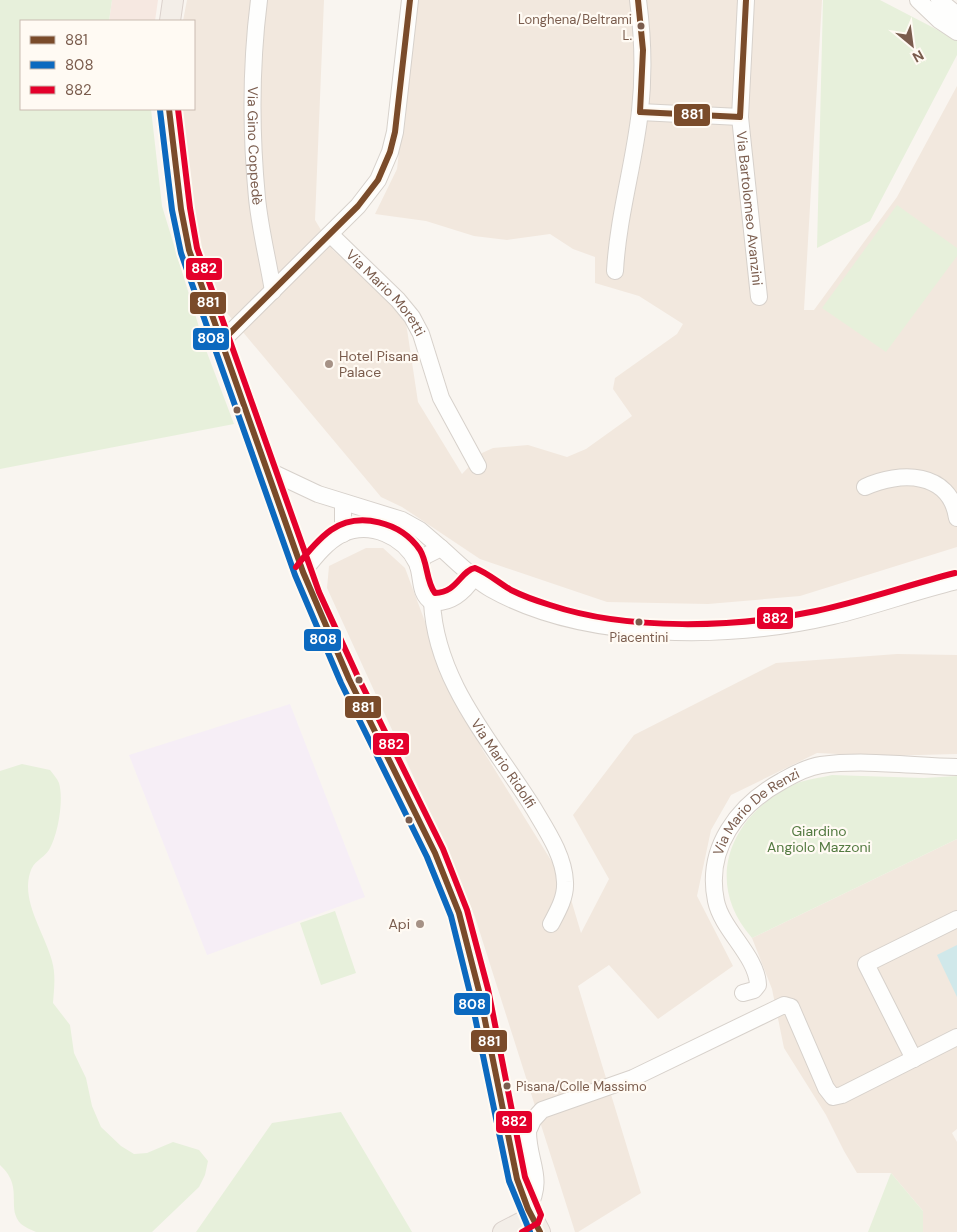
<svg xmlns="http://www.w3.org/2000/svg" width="957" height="1232" font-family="'DM Sans',sans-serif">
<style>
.residential{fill:#f2e8de}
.commercial{fill:#f6e8e1}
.education{fill:#f6eef6}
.green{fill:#e7f0db}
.water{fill:#d0e8ea}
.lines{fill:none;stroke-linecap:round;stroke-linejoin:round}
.minor-casing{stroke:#d7d1cb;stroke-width:18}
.major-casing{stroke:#dad1cc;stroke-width:22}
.minor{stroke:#fefefd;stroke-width:16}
.major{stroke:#f3eee8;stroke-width:20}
.bus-1-casing{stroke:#fffaf3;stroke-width:10}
.bus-2-casing{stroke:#fffaf3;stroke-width:10}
.bus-3-casing{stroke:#fffaf3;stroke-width:10}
.bus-1{stroke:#7a4b2a;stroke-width:6}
.bus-2{stroke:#0c69bf;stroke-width:6}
.bus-3{stroke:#e4002b;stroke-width:6}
.bus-dot{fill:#7a5c4d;stroke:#fffaf3;stroke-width:2}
.poi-dot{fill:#a69286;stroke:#fffaf3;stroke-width:2}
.labels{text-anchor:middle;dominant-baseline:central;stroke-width:4.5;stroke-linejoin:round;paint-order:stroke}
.bus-label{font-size:13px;fill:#7a5c4d;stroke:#fffaf3;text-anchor:end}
.street-label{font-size:14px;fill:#7a5c4d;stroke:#fffaf3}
.poi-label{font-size:14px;fill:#7a5c4d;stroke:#fffaf3;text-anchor:start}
.park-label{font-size:14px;fill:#537a41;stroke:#fffaf3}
.line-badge{stroke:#fffaf3;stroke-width:2}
.badge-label{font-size:14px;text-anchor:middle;font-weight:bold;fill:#fff}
</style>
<rect width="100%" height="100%" fill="#f9f5f0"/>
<path class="residential" d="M187 0H324L315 220 333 250 405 316 418 402 462 474 482 453 493 448 528 445 567 457 586 449 632 416 613 389 615 378 677 334 683 324 639 296 595 283V257L573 249 550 234 507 240 474 236 426 221 375 214 397 169 417 0H822L804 310H814L897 197 957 86V547L800 596 708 604 607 602 480 559 402 507 381 497 222 307 202 254 188 190 181 137 180 109H194V21H183Z
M366 548H383L405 568 430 635 482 749 567 886 581 933 609 879 573 815 634 735 776 663 897 654 957 655V754L880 756 817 753 731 795 711 830 697 896 733 966 658 1019 609 965 578 986 641 1193 578 1232H575L475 917 449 854 327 588 329 566Z
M957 839V1129L952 1133 957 1142V1232H923V1211L891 1173H857L844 1151 826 1115 784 1048 772 989 752 938Z"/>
<path class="commercial" d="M112 0H158L155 21H109Z"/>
<path class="education" d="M290 704 365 897 207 955 129 755Z"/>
<path class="green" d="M0 0H112L109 21H21V109H151L162 206 206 350 234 424 0 469Z
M823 0H880L957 40V55L870 221 817 248Z
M897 205 957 248V256L886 352 822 308Z
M22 764 50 770C53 774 57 778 59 783 64 800 58 835 49 850 43 859 33 861 30 873 21 902 45 934 52 961 56 975 54 989 53 1003L70 1025 74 1053 86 1078 92 1106 101 1127 121 1146 134 1154 147 1153 173 1142 199 1150 208 1161 205 1175 199 1187 152 1232H36C31 1230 25 1227 21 1224 5 1207 25 1188 0 1165V771Z
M832 775 924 778 957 776V839L752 938C702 881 731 814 795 784 806 779 821 778 832 775Z
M335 911 356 973 321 985 300 923Z
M341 1112 412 1232H196L272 1123Z
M891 1173 923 1211V1232H868Z"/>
<path class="water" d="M957 945V997L937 955Z"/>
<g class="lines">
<defs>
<g id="minor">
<path id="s1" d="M259 0C251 63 251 135 257 198 260 229 268 260 273 291"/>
<path id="s2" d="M746 0 740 117 759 297"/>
<path d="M918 0 939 20 957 32"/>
<path d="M939 0 957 15"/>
<path d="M640 112 740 117"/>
<path id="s3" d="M331 235 398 300 412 317 421 334 441 398 478 466"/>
<path d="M615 271C618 216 634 165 640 111 644 74 643 37 638 0"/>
<path d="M221 342 358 206 378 180 390 152 395 132 410 0"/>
<path d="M265 469 318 494 402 520 420 530 441 548"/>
<path d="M865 487C900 471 950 471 957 518"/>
<path d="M343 534V503"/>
<path d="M418 566 425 556 441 548C457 562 472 578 491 589 585 642 730 640 833 616 875 606 915 591 957 581"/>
<path d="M303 572C314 558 326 542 342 534 370 521 404 536 417 563 423 577 418 593 432 602 451 604 464 592 474 577"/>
<path id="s4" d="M432 602C436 683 493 743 534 809 547 831 564 856 565 882 566 897 558 911 551 924"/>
<path id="s5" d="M743 993 754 990 758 985C757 956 722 930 716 901 705 848 738 805 782 781 794 774 807 767 821 765 865 759 912 766 957 767"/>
<path d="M914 1059 866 964 957 919"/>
<path d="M528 1209C545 1177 528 1163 528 1131L533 1120 542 1110 633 1078 784 1005 791 1007 826 1088 833 1097 842 1095 957 1037"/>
</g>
<path id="major" d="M170 21 173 0
M169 109 181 209 189 250 303 572 349 679 435 853 459 913 479 991 517 1179 528 1209 540 1232
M503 1232 532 1217"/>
</defs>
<use href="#minor" class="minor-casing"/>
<use href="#major" class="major-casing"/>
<use href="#minor" class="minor"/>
<use href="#major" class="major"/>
<defs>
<path id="bus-1" d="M638 0 643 50 640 112 740 117 746 0
M169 109 181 209 189 250 303 572 349 679 435 853 459 913 479 991 517 1179 528 1209 540 1232
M221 342 358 206 378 180 390 152 395 132 410 0"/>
<path id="bus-2" d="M160 110 172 210 181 253 295 575 341 683 427 857 451 916 470 993 509 1181 530 1232"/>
<path id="bus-3" d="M178 109 190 208 197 248 319 592 357 675 443 849 467 910 488 989 525 1177 541 1215 538 1223 522 1232
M296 567C306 554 317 540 331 530 359 511 401 522 420 550 428 563 426 582 435 593 457 593 461 570 475 568 488 573 499 583 511 590 523 596 537 601 550 605 628 631 736 628 816 611 863 601 908 585 955 573"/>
</defs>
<use href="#bus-1" class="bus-1-casing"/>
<use href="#bus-2" class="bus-2-casing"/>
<use href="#bus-3" class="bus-3-casing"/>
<use href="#bus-1" class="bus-1"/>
<use href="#bus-2" class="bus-2"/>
<use href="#bus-3" class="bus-3"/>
</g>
<g class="bus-dot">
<circle cx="641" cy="26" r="4.5"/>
<circle cx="237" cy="410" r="4.5"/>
<circle cx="639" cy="622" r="4.5"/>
<circle cx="359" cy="680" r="4.5"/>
<circle cx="409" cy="820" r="4.5"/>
<circle cx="507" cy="1086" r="4.5"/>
</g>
<g class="poi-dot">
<circle cx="329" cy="364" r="5"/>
<circle cx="420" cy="924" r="5"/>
</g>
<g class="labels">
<g class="bus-label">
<text x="632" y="19">Longhena/Beltrami<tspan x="632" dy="16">L.</tspan></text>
<text x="639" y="637" text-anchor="middle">Piacentini</text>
<text x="516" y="1086" text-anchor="start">Pisana/Colle Massimo</text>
</g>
<g class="street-label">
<text stroke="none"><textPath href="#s1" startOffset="146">Via Gino Coppedè</textPath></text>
<text stroke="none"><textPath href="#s2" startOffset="209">Via Bartolomeo Avanzini</textPath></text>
<text stroke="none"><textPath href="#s3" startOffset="80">Via Mario Moretti</textPath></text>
<text stroke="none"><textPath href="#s4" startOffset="179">Via Mario Ridolfi</textPath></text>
<text stroke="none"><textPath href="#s5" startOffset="219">Via Mario De Renzi</textPath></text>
</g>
<g class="poi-label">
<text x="339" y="356">Hotel Pisana<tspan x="339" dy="16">Palace</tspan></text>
<text x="410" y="924" text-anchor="end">Api</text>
</g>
<g class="park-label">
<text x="819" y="831">Giardino<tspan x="819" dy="16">Angiolo Mazzoni</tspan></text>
</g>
</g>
<g class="line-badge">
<rect x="673" y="103" width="38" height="24" rx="5" fill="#7a4b2a"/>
<rect x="185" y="257" width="38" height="24" rx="5" fill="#e4002b"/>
<rect x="189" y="291" width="38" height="24" rx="5" fill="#7a4b2a"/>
<rect x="192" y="327" width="38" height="24" rx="5" fill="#0c69bf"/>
<rect x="756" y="606" width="38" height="24" rx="5" fill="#e4002b"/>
<rect x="303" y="628" width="39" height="24" rx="5" fill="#0c69bf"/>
<rect x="344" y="695" width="38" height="24" rx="5" fill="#7a4b2a"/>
<rect x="372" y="732" width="38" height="24" rx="5" fill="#e4002b"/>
<rect x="453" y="992" width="38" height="24" rx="5" fill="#0c69bf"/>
<rect x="470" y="1029" width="38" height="24" rx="5" fill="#7a4b2a"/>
<rect x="495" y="1110" width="38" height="24" rx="5" fill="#e4002b"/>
</g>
<g class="badge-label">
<text x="692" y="119">881</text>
<text x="204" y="273">882</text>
<text x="208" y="307">881</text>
<text x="211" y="343">808</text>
<text x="775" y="623">882</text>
<text x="323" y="644">808</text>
<text x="363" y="712">881</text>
<text x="391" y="749">882</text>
<text x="472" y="1009">808</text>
<text x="489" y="1046">881</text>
<text x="514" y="1126">882</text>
</g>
<rect x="20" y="20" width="175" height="90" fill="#fffaf3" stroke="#cabbb1"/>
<rect x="30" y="36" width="25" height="8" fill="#7a4b2a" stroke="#cabbb1"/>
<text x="65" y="45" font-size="15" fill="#7a5c4d">881</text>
<rect x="30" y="61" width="25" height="8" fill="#0c69bf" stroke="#cabbb1"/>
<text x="65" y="70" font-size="15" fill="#7a5c4d">808</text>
<rect x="30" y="86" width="25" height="8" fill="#e4002b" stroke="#cabbb1"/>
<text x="65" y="95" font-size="15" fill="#7a5c4d">882</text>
<g transform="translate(912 45) rotate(151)" stroke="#fffaf3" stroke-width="4" paint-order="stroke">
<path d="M0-4L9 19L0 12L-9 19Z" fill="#7a5c4d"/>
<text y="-8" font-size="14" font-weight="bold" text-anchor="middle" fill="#7a5c4d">N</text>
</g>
</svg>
